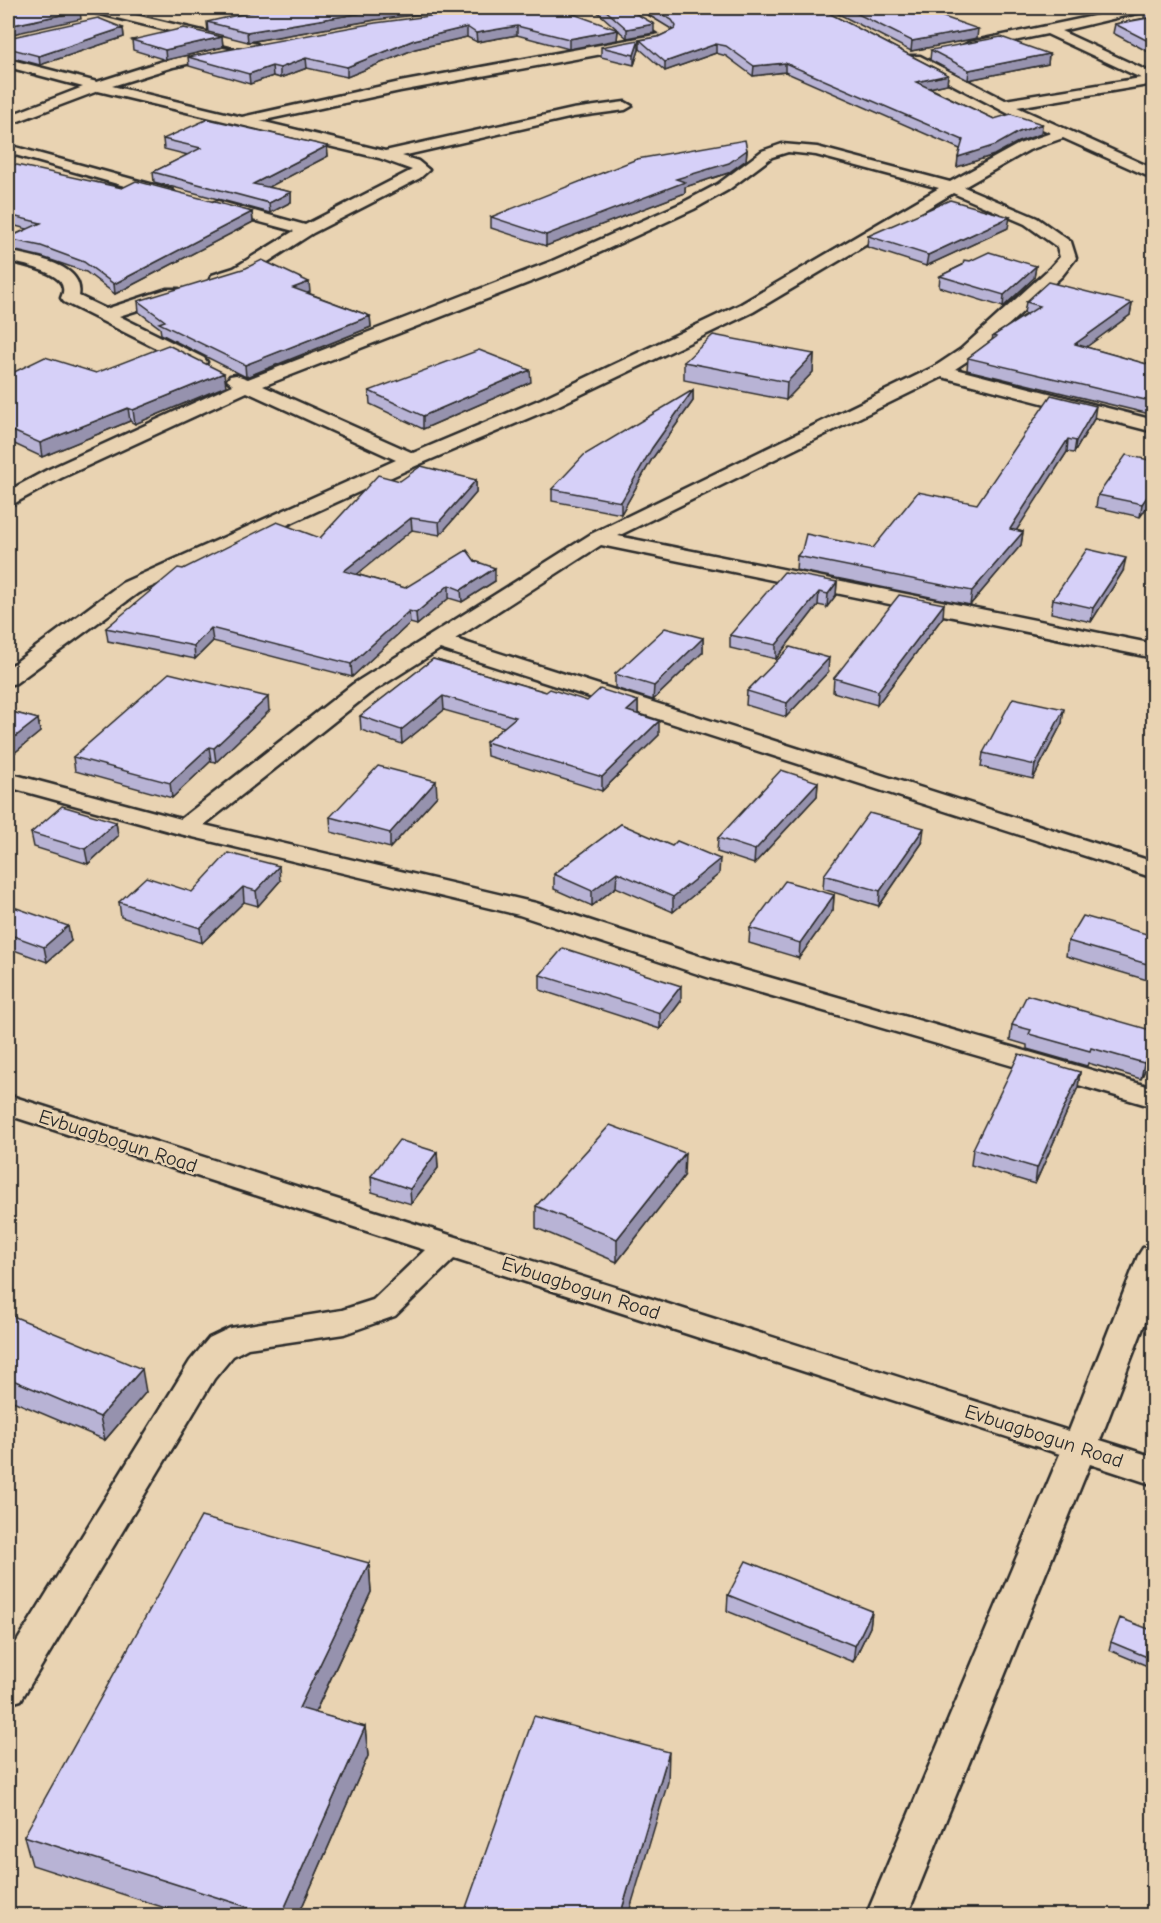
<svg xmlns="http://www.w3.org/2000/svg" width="1161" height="1923" font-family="'Comic Neue',sans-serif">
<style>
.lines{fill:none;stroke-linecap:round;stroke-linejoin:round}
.street-casing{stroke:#2b2b2b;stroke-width:5}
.street{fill:#e9d3b2;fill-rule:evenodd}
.wall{fill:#b8b3d5;stroke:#2b2b2b;stroke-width:1.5}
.shaded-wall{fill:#9692ae;stroke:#2b2b2b;stroke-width:1.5}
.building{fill:#d6d0f8;stroke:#2b2b2b;stroke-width:1.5}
.labels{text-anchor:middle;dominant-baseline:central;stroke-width:5;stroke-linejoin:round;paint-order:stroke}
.street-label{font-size:20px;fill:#2b2b2b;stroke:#e9d3b2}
</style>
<rect width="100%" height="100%" fill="#e9d3b2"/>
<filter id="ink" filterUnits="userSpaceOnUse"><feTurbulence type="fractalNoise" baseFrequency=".0167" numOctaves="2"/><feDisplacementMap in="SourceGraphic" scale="12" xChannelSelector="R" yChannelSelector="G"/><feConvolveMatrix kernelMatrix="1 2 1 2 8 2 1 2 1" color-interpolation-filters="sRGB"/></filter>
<g filter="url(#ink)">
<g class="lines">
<defs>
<path id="street" d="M86 8H106L257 44 259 47 252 51 88 11Z
M619 8H633L670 28 674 36 657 44 400 91 260 121 385 151 573 109 625 102 632 106 625 110 573 117 402 156 418 161 429 170 420 178 313 233 246 276 218 284 212 283 210 279 212 275 234 268 294 231 212 209 210 206 212 203 218 201 305 225 412 170 379 158 98 91 8 125V116L83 87 8 67V59L97 82 163 61 223 48 228 49 230 52 228 55 173 67 112 86 242 117 400 82 660 34Z
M1132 8 1154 9 1061 31 1154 74V84L1017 107 1154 169V179L1063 138 1029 150 964 187 1037 218 1071 242 1076 258 1062 276 973 357 955 369 1154 420V432L942 377 618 536 1154 644V658L601 545 455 639 1154 862V878L440 649 369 694 204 825 536 903 730 966 1154 1088V1107L710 978 519 915 176 833 8 787V773L181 819 353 684 591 534 934 367 961 349 1050 268 1060 257 1057 247 1025 224 953 193 753 312 555 407 420 464 138 593 16 683 8 685V668L122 583 396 460 247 392 61 478 15 503 8 505V491L47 470 233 385 227 380 230 376 236 375 248 379 552 261 682 203 718 184 762 151 782 144 817 147 950 182 1019 144 1051 133 1009 114 910 62 908 59 910 56H920L1005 100 1141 78 1047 34 970 50 963 46 970 42ZM788 152 816 155 939 188 741 304 541 399 413 453 263 386 564 269 694 209 728 190 772 157Z
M8 145 172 190 175 193 167 198 8 153Z
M8 251C31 257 85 263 79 296L106 309 167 289H179L181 293 179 297 119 316 204 358 207 362 204 366H192L64 302 61 298C62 295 64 292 63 288 62 272 21 264 8 261Z
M8 1095 1069 1431 1138 1256 1143 1248 1154 1245V1299L1100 1440 1154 1457V1485L1090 1464 907 1916H866L1060 1454 454 1259 395 1316 344 1334 248 1348 233 1356 214 1379 21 1700 8 1704V1656L190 1361 209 1338 230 1328 342 1310 373 1300 425 1250 8 1115Z"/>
</defs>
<use href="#street" class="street-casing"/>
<use href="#street" class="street"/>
</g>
<path class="wall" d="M492 8 618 30 617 40 569 49 517 35 477 42 467 37 415 49 347 77 307 68 280 78 273 76 250 84 189 66 188 57Z
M593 8H626L654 33 627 38Z
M637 8H819L948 75 947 84 930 88 994 119 1042 124 1041 134 1018 142 994 155 957 167 960 149 785 72 753 76 726 56 716 53 665 71 640 49V40L658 37 673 30Z
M827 8H918L977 38 911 51Z
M1145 8H1154V55L1113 33 1115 24 1145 18H1144Z
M375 20 248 42 208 32 207 22Z
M123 28 124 37 40 65 9 57 8 59V38Z
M222 37 223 47 166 60 133 50 132 40Z
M601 47 639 50 634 65 601 57Z
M931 50 1049 54 1048 64 968 80 930 60Z
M163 139 327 146 328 156 268 187 291 192V202L270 213 154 182 153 172 188 155 164 149Z
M747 150 746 160 728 173 685 187V193L546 246 491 228V217Z
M8 166 252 212 253 222 115 294 86 272 42 257 8 249V238L27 229 8 224Z
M1008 228 926 266 867 247 868 236Z
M970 261 1036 266 1034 278 1003 307 939 287 940 276Z
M310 292 308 293 370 316 371 327 246 377 161 334 160 328 139 312 138 301Z
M1026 302 1132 303 1130 315 1086 347 1154 366V415L967 370 968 358 992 340 993 336 1027 314 1024 313Z
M814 354 813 372 786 400 684 380V362Z
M96 373 226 386 135 424 130 421 42 457 8 441V375Z
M531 382 423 429 370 404 369 391Z
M693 390V401L652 459 621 514 552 501V489Z
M1094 419 1074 453 1067 452 1016 530 1023 532 1021 545 970 605 796 570 797 556 873 548 977 504Z
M1154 461V497L1140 517 1096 507 1098 495Z
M476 480V493L440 535 412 530 356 574 405 588 475 561 495 581 462 602 449 598 417 625 410 623 352 677 213 641 195 659 108 641 106 628 183 569 320 538 400 481Z
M1123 571 1091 622 1051 613 1053 599Z
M837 582 836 595 827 607 818 605 776 659 730 648V635Z
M943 617 877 705 833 692 834 678Z
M703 638V652L653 700 615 688V674Z
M433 659 546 692 587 701H638V714L659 735 602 791 487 756 486 742 504 727 444 710 402 744 361 730 360 716Z
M828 672 786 717 746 705 747 691Z
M8 711 38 719 40 732 13 754 8 752Z
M269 711 216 762 211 761 172 798 75 771 73 757Z
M1062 723 1033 779 981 767 983 753Z
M818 782 817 796 754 864 717 852 718 838Z
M437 796 390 848 331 832 330 817Z
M116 822 118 836 88 864 34 847 31 833Z
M621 824 719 874 673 912 616 887 592 906 554 889V874Z
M922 843 879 906 823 889 824 875Z
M280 881 258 906 244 902 202 943 121 917 119 902Z
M834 895 833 910 799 958 749 943 750 928Z
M8 905 71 941 47 962 8 948Z
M1154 936V982L1066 956 1068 941Z
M540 975 681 1001 660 1029 540 990Z
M1012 1025 1154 1031V1050L1141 1079 1088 1063 1087 1066 1027 1049V1045L1010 1040Z
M1080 1072 1078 1087 1035 1184 971 1165 973 1149Z
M437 1152 438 1168 411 1204 372 1192 371 1176Z
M684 1176 617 1262 536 1228V1206Z
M8 1314 146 1392 105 1440 8 1399Z
M369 1563 371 1592 315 1713 365 1727 368 1756 298 1916H190L32 1865 24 1836Z
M728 1595 872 1611 870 1627 853 1662 727 1611Z
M1154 1631V1658L1150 1667 1109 1650 1111 1642Z"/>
<path class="shaded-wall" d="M399 8H470L375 20 248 42 247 32 374 11Z
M80 11 81 19 8 35V26Z
M654 24V33L627 38V29Z
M517 26V35L477 42 476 33Z
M467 27V37L415 49 347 77V67L414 40Z
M123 28 124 37 40 65 39 56Z
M978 29 977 38 911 51 912 41Z
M618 30 617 40 569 49V39Z
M222 37 223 47 166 60 165 50Z
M639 40V50L634 65V55Z
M716 44V53L665 71V62Z
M1049 54 1048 64 968 80 969 70Z
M306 58 307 68 280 78V68Z
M785 63V72L753 76 754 66Z
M272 66 273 76 250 84 249 74Z
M948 75 947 84 915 91 916 82Z
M1042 124 1041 134 1018 142 994 155 957 167 958 157 1019 132Z
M327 146 328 156 254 195 253 184Z
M747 150 746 160 728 173 685 187V193L546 246V235L676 179Z
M291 192V202L270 213 269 203Z
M252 212 253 222 115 294 114 284Z
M1010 217 1008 228 926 266 928 255Z
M1036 266 1034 278 1003 307 1004 295Z
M309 282 310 292 294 298 293 288Z
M1132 303 1130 315 1074 356 1075 344Z
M370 316 371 327 246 377 245 365Z
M814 354 813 372 786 400 787 382Z
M530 370 531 382 423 429V416Z
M224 373 226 386 135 424 133 410Z
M693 390V401L652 459 621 514V502L652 448Z
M1096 406 1094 419 1074 453 1076 441Z
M128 408 130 421 42 457 40 443Z
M1068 439 1067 452 1009 542 1010 529Z
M476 480V493L440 535 439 522Z
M1154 487V497L1140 517 1142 504Z
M411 518 412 530 345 584 344 571Z
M1023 532 1021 545 970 605 972 591Z
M1126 558 1123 571 1091 622 1093 608Z
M495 568V581L462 602 461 590Z
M837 582 836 595 827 607 828 594Z
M449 585V598L417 625 416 613Z
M819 592 818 605 776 659V645Z
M944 604 943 617 877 705 878 691Z
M409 611 410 623 352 677 351 664Z
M211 628 213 641 195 659 194 646Z
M703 638V652L653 700 654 686Z
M829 658 828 672 786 717 787 703Z
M443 696 444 710 402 744 401 730Z
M268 697 269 711 216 762 214 748Z
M638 701V715L627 711Z
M1064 709 1062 723 1033 779 1035 765Z
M38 719 40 732 13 754 11 740Z
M659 721V735L602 791V777Z
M209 747 211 761 172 798 170 783Z
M436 781 437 796 390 848V833Z
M818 782 817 796 754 864 755 850Z
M116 822 118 836 88 864 85 849Z
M924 828 922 843 879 906 880 891Z
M720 859 719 874 673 912V897Z
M279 866 280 881 258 906 256 891Z
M617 872 616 887 592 906V891Z
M243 887 244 902 202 943 200 928Z
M834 895 833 910 799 958 800 943Z
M68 926 71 941 47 962 44 947Z
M681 986V1001L660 1029V1013Z
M1154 1042V1050L1141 1079 1144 1063Z
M1080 1072 1078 1087 1035 1184 1037 1168Z
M437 1152 438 1168 411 1204 410 1189Z
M685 1153 684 1176 617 1262V1239Z
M142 1369 146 1392 105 1440 100 1417Z
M369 1563 371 1592 303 1738 299 1708Z
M872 1611 870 1627 853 1662 855 1646Z
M365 1727 368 1756 298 1916H281Z
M669 1752 668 1782 628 1916H620Z"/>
<path class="building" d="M8 8H71L80 11 8 26Z
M268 8H399L374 11 247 32 207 22Z
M492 8H557L618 30 569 39 517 26 476 33 467 27 414 40 347 67 306 58 280 68 272 66 249 74 188 57 375 23Z
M603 8H626L654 24 627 29Z
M651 8H819L948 75 916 82 994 119 1011 114 1042 124 1019 132 996 145 958 157 963 140 785 63 754 66 726 46 716 44 665 62 640 40 658 37 675 29 676 26 672 20Z
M846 8H918L978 29 912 41Z
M1145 8H1154V11Z
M1154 17V44L1115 24Z
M98 18 123 28 39 56 8 48V38Z
M184 28 222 37 165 50 132 40Z
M1001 37 1049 54 969 70 931 50Z
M639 40 634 55 601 47Z
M208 119 327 146 253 184 291 192 269 203 153 172 201 148 163 139Z
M745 140 747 150 729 163 676 179 685 182 546 235 491 217 637 159Z
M12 164 122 188 136 181 252 212 114 284 84 262 41 246 8 239V238L41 223 8 215V166Z
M950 200 1010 217 928 255 868 236Z
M989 252 1036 266 1004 295 940 276 963 265 964 260 970 261Z
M262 260 309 282 293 288 370 316 245 365 159 323 165 321 138 301 246 268Z
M1048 282 1132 303 1075 344 1154 366V402L968 358 996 337 993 336 1040 306 1026 302Z
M713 335 814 354 787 382 684 362Z
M168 345 224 373 133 410 128 408 40 443 8 429V375L45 357 96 373Z
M479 350 530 370 423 416 369 391Z
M693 390 652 448 621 502 552 489 584 455Z
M1051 395 1096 406 1076 441 1068 439 1010 529 1023 532 972 591 797 556 802 550 806 534 873 548 918 492 977 504Z
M1126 455 1154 461V487L1142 504 1098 495Z
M421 466 476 480 439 522 411 518 344 571 405 588 467 550 475 561 495 568 461 590 449 585 416 613 409 611 351 664 211 628 194 646 106 628 178 568 183 569 277 522 320 538 378 475 400 481Z
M1087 549 1126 558 1093 608 1053 599Z
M784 572 837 582 828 594 819 592 776 645 730 635Z
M899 595 944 604 878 691 834 678Z
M665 628 703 638 654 686 615 674Z
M790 647 829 658 787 703 747 691Z
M433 659 546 692 550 689 587 701 600 689 638 701 627 711 659 721 602 777 486 742 516 717 443 696 401 730 360 716Z
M169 673 268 697 214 748 209 747 170 783 73 757Z
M1013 698 1064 709 1035 765 983 753Z
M8 711 38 719 11 740 8 739Z
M378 766 436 781 390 833 330 817Z
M781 770 818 782 755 850 718 838Z
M62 806 116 822 85 849 31 833Z
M869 813 924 828 880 891 824 875Z
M621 824 672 846 677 841 720 859 673 897 617 872 592 891 554 874Z
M228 853 279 866 256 891 243 887 200 928 119 902 146 877 192 892Z
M785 881 834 895 800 943 750 928Z
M8 905 68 926 44 947 8 934Z
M1083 916 1154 936V966L1068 941Z
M563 948 681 986 660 1013 540 975Z
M1027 995 1154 1031V1042L1144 1063 1091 1048 1090 1051 1029 1034 1031 1030 1012 1025Z
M1019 1054 1080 1072 1037 1168 973 1149Z
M610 1125 685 1153 617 1239 536 1206Z
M399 1140 437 1152 410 1189 371 1176Z
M8 1314 142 1369 100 1417 8 1378Z
M201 1517 369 1563 299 1708 365 1727 281 1916H276L24 1836Z
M746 1561 872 1611 855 1646 728 1595Z
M1120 1618 1154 1631V1656L1152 1659 1111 1642Z
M534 1716 669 1752 620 1916H463Z"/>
</g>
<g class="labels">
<g class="street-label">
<text transform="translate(118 1141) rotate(18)">Evbuagbogun Road</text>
<text transform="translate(581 1288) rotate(18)">Evbuagbogun Road</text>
<text transform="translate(1044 1436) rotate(18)">Evbuagbogun Road</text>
</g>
</g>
<rect width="1161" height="1923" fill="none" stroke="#e9d3b2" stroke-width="30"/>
<rect x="15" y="15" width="1131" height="1893" fill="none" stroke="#2b2b2b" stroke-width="2" filter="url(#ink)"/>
</svg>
